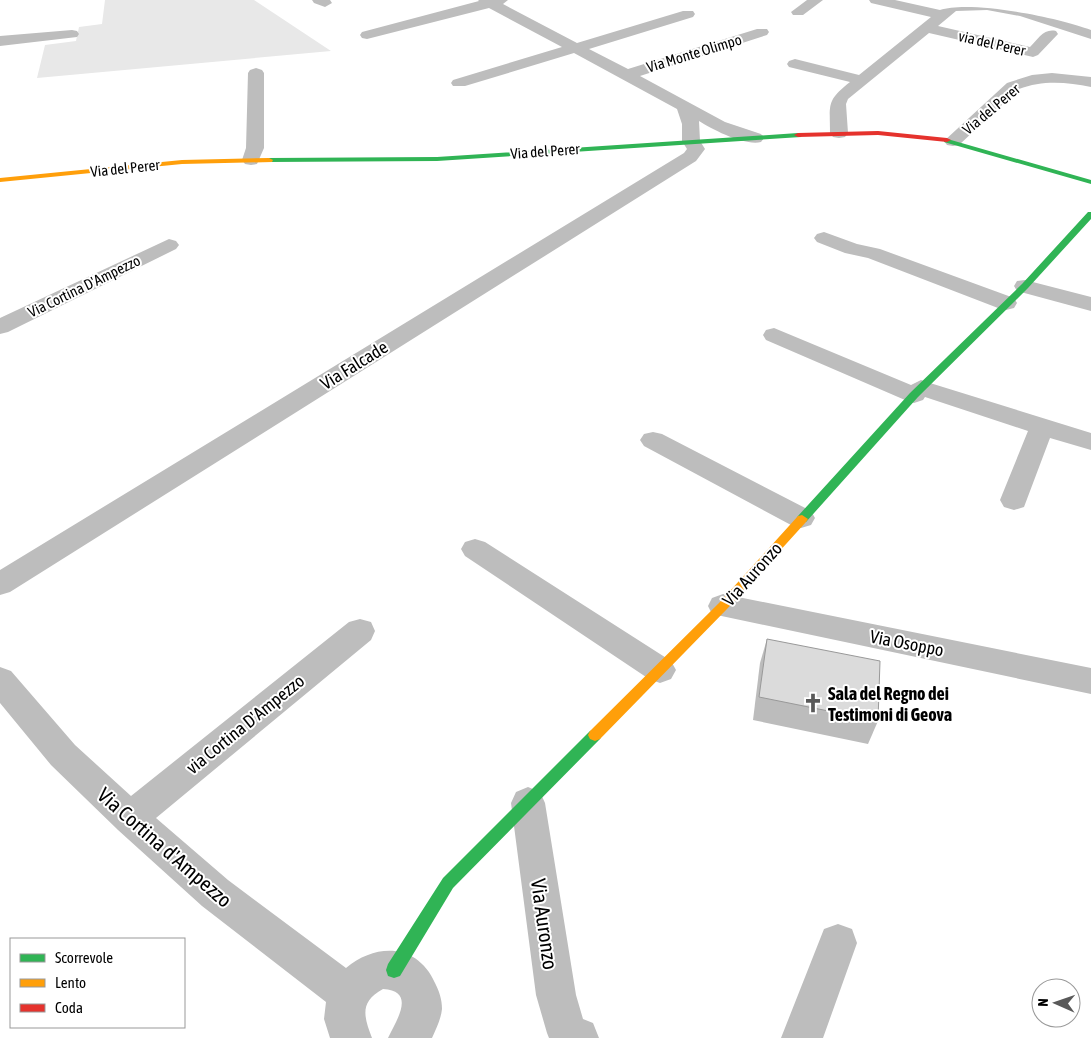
<svg xmlns="http://www.w3.org/2000/svg" width="1091" height="1038" font-family="'Asap Condensed',sans-serif">
<style>
.green{fill:#e8e8e8}
.lines{fill:none;stroke-linecap:round;stroke-linejoin:round}
.street{fill:#bdbdbd;fill-rule:evenodd}
.fast{fill:#30b455;fill-rule:evenodd}
.slow{fill:#ff9f0a;fill-rule:evenodd}
.jam{fill:#e5322d;fill-rule:evenodd}
.wall{fill:#bcbcbc}
.building{fill:#dbdbdb;stroke:#999}
.labels{text-anchor:middle;dominant-baseline:central;stroke-width:4;stroke-linejoin:round;paint-order:stroke}
.far-street-label{font-size:15px;fill:#000;stroke:#fff}
.street-label{font-size:18px;fill:#000;stroke:#fff}
.poi-label{font-size:18px;font-weight:bold;fill:#000;stroke:#fff;text-anchor:start}
.near-street-label{font-size:21px;fill:#000;stroke:#fff}
</style>
<rect width="100%" height="100%" fill="#fff"/>
<path class="green" d="M105 0H254L331 51 37 78 45 45 76 41 79 27 102 24Z"/>
<g class="lines">
<path class="street" d="M312 0H330L332 3 325 7 314 3Z
M478 0H508L503 4 577 43 683 11H693L695 14 693 17 589 49 628 69 757 29H767L769 32 767 35 640 76 725 122 761 134 764 138 761 142C745 146 713 130 699 121L700 141 705 149 696 161 10 592 0 595V570L684 153 687 149 682 141V124L677 109 574 53 465 86H453L451 83 453 80 562 47 489 8 367 39 362 38 360 35 362 32 479 1Z
M807 0H823L803 15H793L791 12Z
M869 0H895L940 10C970 0 1057 17 1091 30V39L1020 16 987 10 956 11 938 26 1030 47C1038 39 1044 28 1056 31L1058 34 1038 55 1033 57 929 33 848 99 846 104 848 133 845 137 839 138 833 137 830 133C830 104 826 101 850 82L789 67 787 64 789 61 795 59 859 75 931 17 871 3Z
M72 30 77 31 79 34 77 37 0 46V36Z
M256 68 262 70 264 73V148L257 164 251 165 245 164 242 160 246 148 248 73 250 70Z
M1052 73 1091 77V87C1067 82 1042 80 1019 89L959 145 953 146 947 145 944 141 1007 83 1032 75Z
M824 232 857 244 880 249 1014 298 1017 303 1014 308 1006 310 998 308 868 258 845 253 817 242 814 238 817 234Z
M169 239 176 241 179 245 176 249 8 332 0 334V318Z
M1025 280 1091 297V311L1017 291 1014 286 1017 281Z
M774 328 911 385 921 380 930 383 1091 433V450L1050 438 1024 507 1014 510 1004 507 1000 500 1028 431 925 397 923 400 914 403 905 400 766 340 763 335 766 330Z
M653 432 662 434 811 511 815 518 811 525 801 528 791 525 644 446 640 440 644 434Z
M475 539 485 542 671 661 676 670 671 679 660 683 649 679 465 556 461 549 465 542Z
M723 594 1091 668V694L712 614 708 606 712 598Z
M360 619 371 622 375 631 371 640 156 818 228 880 346 968C377 942 418 944 435 983 439 991 442 999 442 1009 441 1019 436 1029 432 1038H388C396 1021 417 991 383 989 359 1002 364 1017 372 1038H330L324 1019 326 1002 202 906 118 830 51 765 0 703V667L11 671 75 745 131 796 349 622Z
M528 787 540 792 545 803 576 995 583 1019 593 1023 599 1038H549L547 1033 536 995 511 803 516 792Z
M838 924 852 929 857 943 823 1038H781L824 929Z"/>
<path class="fast" d="M798 133 802 135 801 137 437 161 269 162 265 160 269 158 437 157Z
M944 138 1091 180V184L944 142Z
M1088 212H1091V219L1028 288 918 397 806 522H798L796 519 798 516 910 393 1022 284Z
M595 729 600 731 602 735 600 739 453 888 400 976 394 978 388 976 386 970 388 964 443 878 590 731Z"/>
<path class="slow" d="M269 158 273 160 272 162 182 164 0 182V178L182 160Z
M802 515 808 519 806 522 727 609 600 739 595 741 590 739 588 735 590 731 719 603 798 516Z"/>
<path class="jam" d="M878 131 947 138 951 140 947 142 878 135 798 137 794 135 798 133Z"/>
</g>
<path class="wall" d="M767 639 878 721 868 744 753 720 760 663Z"/>
<path class="building" d="M767 639 880 661 878 721 759 697Z"/>
<defs>
<symbol id="church-bare" viewBox="-9 -9 18 18"><path d="M-1.2-6h2.4v3.5h3.3v2.4h-3.3V6h-2.4V-.1h-3.3v-2.4h3.3Z" fill="#595959" stroke="#fff" stroke-width="2.5" paint-order="stroke"/></symbol>
</defs>
<g fill-rule="evenodd">
<use href="#church-bare" x="799" y="689" width="28" height="28"/>
</g>
<g class="labels">
<g class="far-street-label">
<text transform="translate(992 43) rotate(13)">via del Perer</text>
<text transform="translate(694 53) rotate(-17)">Via Monte Olimpo</text>
<text transform="translate(991 109) rotate(-40)">Via del Perer</text>
<text transform="translate(545 151) rotate(-4)">Via del Perer</text>
<text transform="translate(125 168) rotate(-6)">Via del Perer</text>
<text transform="translate(84 286) rotate(-26)">Via Cortina D'Ampezzo</text>
</g>
<g class="street-label">
<text transform="translate(354 365) rotate(-32)">Via Falcade</text>
<text transform="translate(752 574) rotate(-48)">Via Auronzo</text>
<text transform="translate(907 643) rotate(11)">Via Osoppo</text>
<text transform="translate(245 724) rotate(-39)">via Cortina D'Ampezzo</text>
</g>
<g class="poi-label">
<text x="828" y="693">Sala del Regno dei<tspan x="828" dy="21">Testimoni di Geova</tspan></text>
</g>
<g class="near-street-label">
<text transform="translate(165 847) rotate(41)">Via Cortina d'Ampezzo</text>
<text transform="translate(545 924) rotate(82)">Via Auronzo</text>
</g>
</g>
<rect x="10" y="938" width="175" height="90" fill="#ffffff" stroke="#999999"/>
<rect x="20" y="954" width="25" height="8" fill="#30b455" stroke="#999999"/>
<text x="55" y="963" font-size="15" fill="#000000">Scorrevole</text>
<rect x="20" y="979" width="25" height="8" fill="#ff9f0a" stroke="#999999"/>
<text x="55" y="988" font-size="15" fill="#000000">Lento</text>
<rect x="20" y="1004" width="25" height="8" fill="#e5322d" stroke="#999999"/>
<text x="55" y="1013" font-size="15" fill="#000000">Coda</text>
<g transform="translate(1056 1003) rotate(272)"><circle r="24" fill="#ffffff" stroke="#999999"/>
<path d="M0-4L9 19L0 12L-9 19Z" fill="#595959"/>
<text y="-8" font-size="14" font-weight="bold" text-anchor="middle" fill="#000000">N</text>
</g>
</svg>
